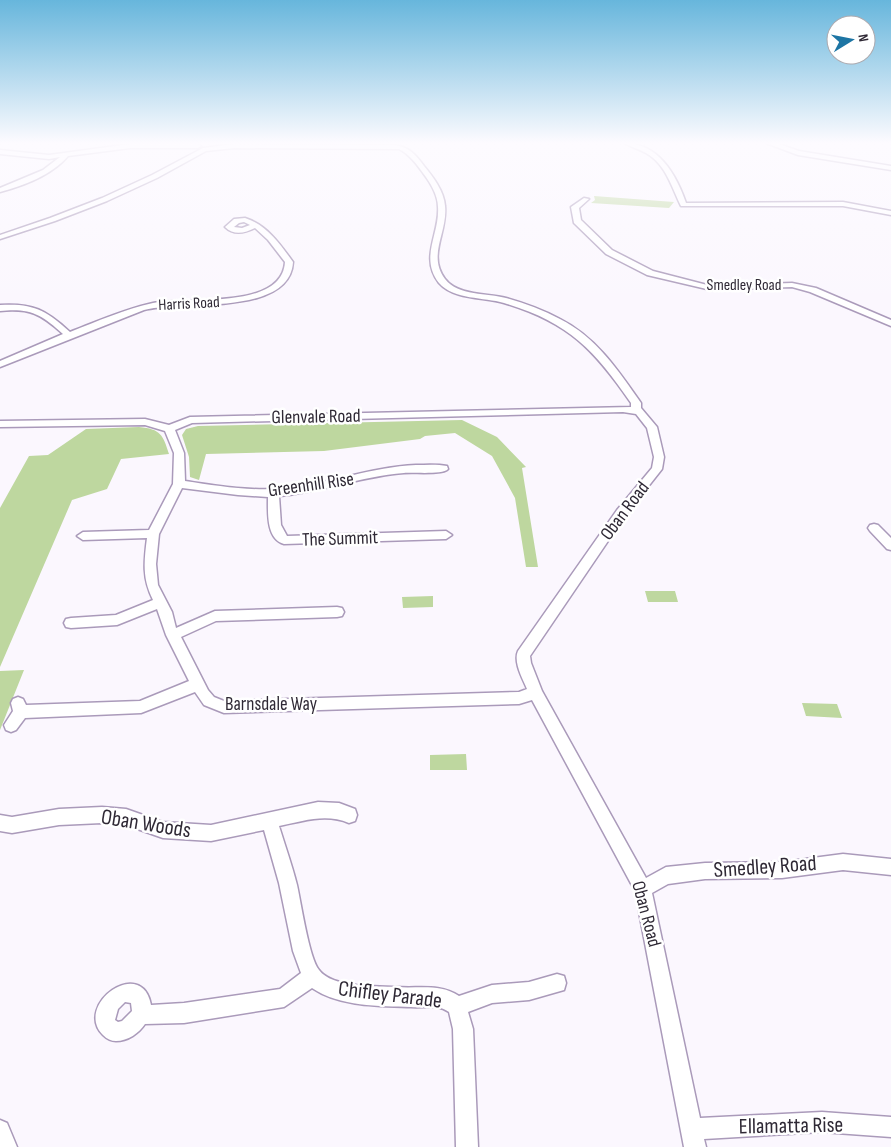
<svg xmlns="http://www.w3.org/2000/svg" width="891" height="1147" font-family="'Sofia Sans Condensed',sans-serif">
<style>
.green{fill:#bed79f}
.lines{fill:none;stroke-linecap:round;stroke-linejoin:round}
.minor-casing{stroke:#aa9aba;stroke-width:3}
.minor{fill:#fff;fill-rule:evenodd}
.labels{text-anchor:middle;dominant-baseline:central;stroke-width:5;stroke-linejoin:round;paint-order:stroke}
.far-street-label{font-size:16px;fill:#2f2935;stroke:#fff}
.street-label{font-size:19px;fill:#2f2935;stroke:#fff}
.near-street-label{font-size:22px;fill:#2f2935;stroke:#fff}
</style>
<rect width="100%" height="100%" fill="#fbf7fe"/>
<path class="green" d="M594 196 674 202 669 208 591 203 595 200Z
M462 420 497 437 526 467 522 468 538 567H526L515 498 492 456 455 433 425 436 420 439 324 451 206 454 199 480 190 477 189 457 182 435 186 429 198 426Z
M139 427C161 429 163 435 169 454L121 459 107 489 72 500 0 667V508L29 456 48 455 86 429Z
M645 591H675L678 602H648Z
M433 596V607L403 608 402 597Z
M24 670 0 730V671Z
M802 703 837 704 842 718 806 716Z
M466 754 467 770H430V755Z"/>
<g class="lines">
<defs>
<path id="minor" d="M624 143C658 143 676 174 686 203L843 202 891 211V215L843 206H681C672 188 666 164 646 153 639 149 631 147 624 143Z
M766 143H776L799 151 891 166V170L798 155Z
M130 144H198L201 146 198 148H130L68 156C52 175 23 186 0 192V188L43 170 60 157 49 159 0 154V150L49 155Z
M234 144 394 145C408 146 416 155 424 166 433 177 444 191 445 206 448 232 427 255 445 279 458 296 488 293 506 298 524 303 543 310 560 319 596 337 618 370 641 403V408L657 427 664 457 662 469 625 516 530 656 531 663 542 691 646 878 666 867 705 863 782 862 843 854 891 859V875L843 870 782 878 705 879 668 884 652 893 700 1118 822 1112 891 1117V1137L822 1132 704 1139 706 1147H684L635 891 532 700 519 704 224 713 204 705 195 692 141 713 25 718 16 730 11 732 6 730 4 725 13 711 11 703 13 699 18 697 23 699 26 705 140 701 189 681 166 635 157 609 117 625 71 628 66 627 64 623 66 619 71 618 116 615 153 600C142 578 144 562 147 538L83 540 77 536 83 532 149 530 173 484 174 453 165 431 145 425 0 427V421L145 419 169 425 190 417 631 407V403C594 349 568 322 504 303 484 297 454 300 439 283 419 257 440 234 438 207 438 195 430 182 423 173 416 163 409 154 399 149L234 148 206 151 157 178 107 201 55 221 0 239V235L50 218 102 198 152 175 203 148ZM623 412 636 414 647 428 654 457 652 468 617 510 518 651C513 662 523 679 527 689L519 692 224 701 214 697 208 690 181 637 216 621 337 617 342 616 344 612 342 608 337 607 215 611 176 628 172 612 158 585 156 564 159 534 182 488 238 495 268 497C268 512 266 539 284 544L446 539 452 535 446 531 287 536 281 525 279 496C321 493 361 476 404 473 414 472 443 475 448 469L447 466C437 464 426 465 416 465 372 467 331 483 288 488 253 492 219 486 185 481L184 453 175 430 192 423Z
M584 198 589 199 579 208 581 220 612 250 653 271 711 286 792 283 816 288 891 320V326L810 292 792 287 711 290 647 275 606 254 574 223 571 207Z
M245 218C267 225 280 244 293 262 290 317 181 300 144 310L0 367V361L63 334C41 314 30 308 0 311V305C33 303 46 310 70 332 98 321 125 309 153 303 186 296 282 311 285 262L268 240 255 228C245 233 234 236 225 227L234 219ZM244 222 250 225 242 228 234 227 239 223Z
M874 524 878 525 891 538V550L887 549 870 531 868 528 870 525Z
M318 802 339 803 355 809 357 815 355 821 349 823C326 813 303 821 279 826 285 846 292 865 297 885 301 903 309 958 319 970 332 988 376 986 396 987 418 989 440 983 459 996L492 985 529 982 557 974 564 976 566 983 564 990 529 1000 492 1003 468 1012 473 1029 478 1147H456L453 1029 449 1012C437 1004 425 1008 411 1007 379 1006 340 1007 312 988L284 1007 184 1023 145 1024C139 1033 128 1041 116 1041 111 1041 107 1039 103 1035 73 1005 142 955 151 1005L184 1003 280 989 301 973 293 951 279 883 264 830 211 841 163 838 126 825 102 823 59 825 12 833 0 831V815L12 817 59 809 102 807 126 809 163 822 211 825ZM125 1002 131 1003 132 1011 122 1021 118 1022 115 1020 118 1009Z
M0 1120 7 1123 17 1147H0Z"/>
</defs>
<use href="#minor" class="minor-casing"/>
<use href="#minor" class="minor"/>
</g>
<linearGradient id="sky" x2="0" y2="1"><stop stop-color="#67b6dc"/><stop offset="0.47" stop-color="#fdfbff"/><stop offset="1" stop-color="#fdfbff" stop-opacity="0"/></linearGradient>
<rect width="891" height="304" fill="url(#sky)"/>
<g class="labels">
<g class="far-street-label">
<text x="744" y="285">Smedley Road</text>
<text transform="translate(189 304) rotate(-3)">Harris Road</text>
</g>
<g class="street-label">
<text transform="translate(316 417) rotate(-1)">Glenvale Road</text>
<text transform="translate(311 485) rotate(-8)">Greenhill Rise</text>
<text transform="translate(625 511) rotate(-53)">Oban Road</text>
<text transform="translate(340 539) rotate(-2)">The Summit</text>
<text x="271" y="704">Barnsdale Way</text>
<text transform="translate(646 914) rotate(75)">Oban Road</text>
</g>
<g class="near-street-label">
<text transform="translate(146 824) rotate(9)">Oban Woods</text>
<text transform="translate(765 867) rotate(-4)">Smedley Road</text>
<text transform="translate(390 995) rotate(7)">Chifley Parade</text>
<text transform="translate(791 1126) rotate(-1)">Ellamatta Rise</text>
</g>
</g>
<g transform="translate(851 40) rotate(80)"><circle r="24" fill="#ffffff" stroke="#aca9ae"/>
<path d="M0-4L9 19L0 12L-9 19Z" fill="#1d75a4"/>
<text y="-8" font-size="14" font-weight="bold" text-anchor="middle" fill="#2f2935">N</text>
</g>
</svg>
